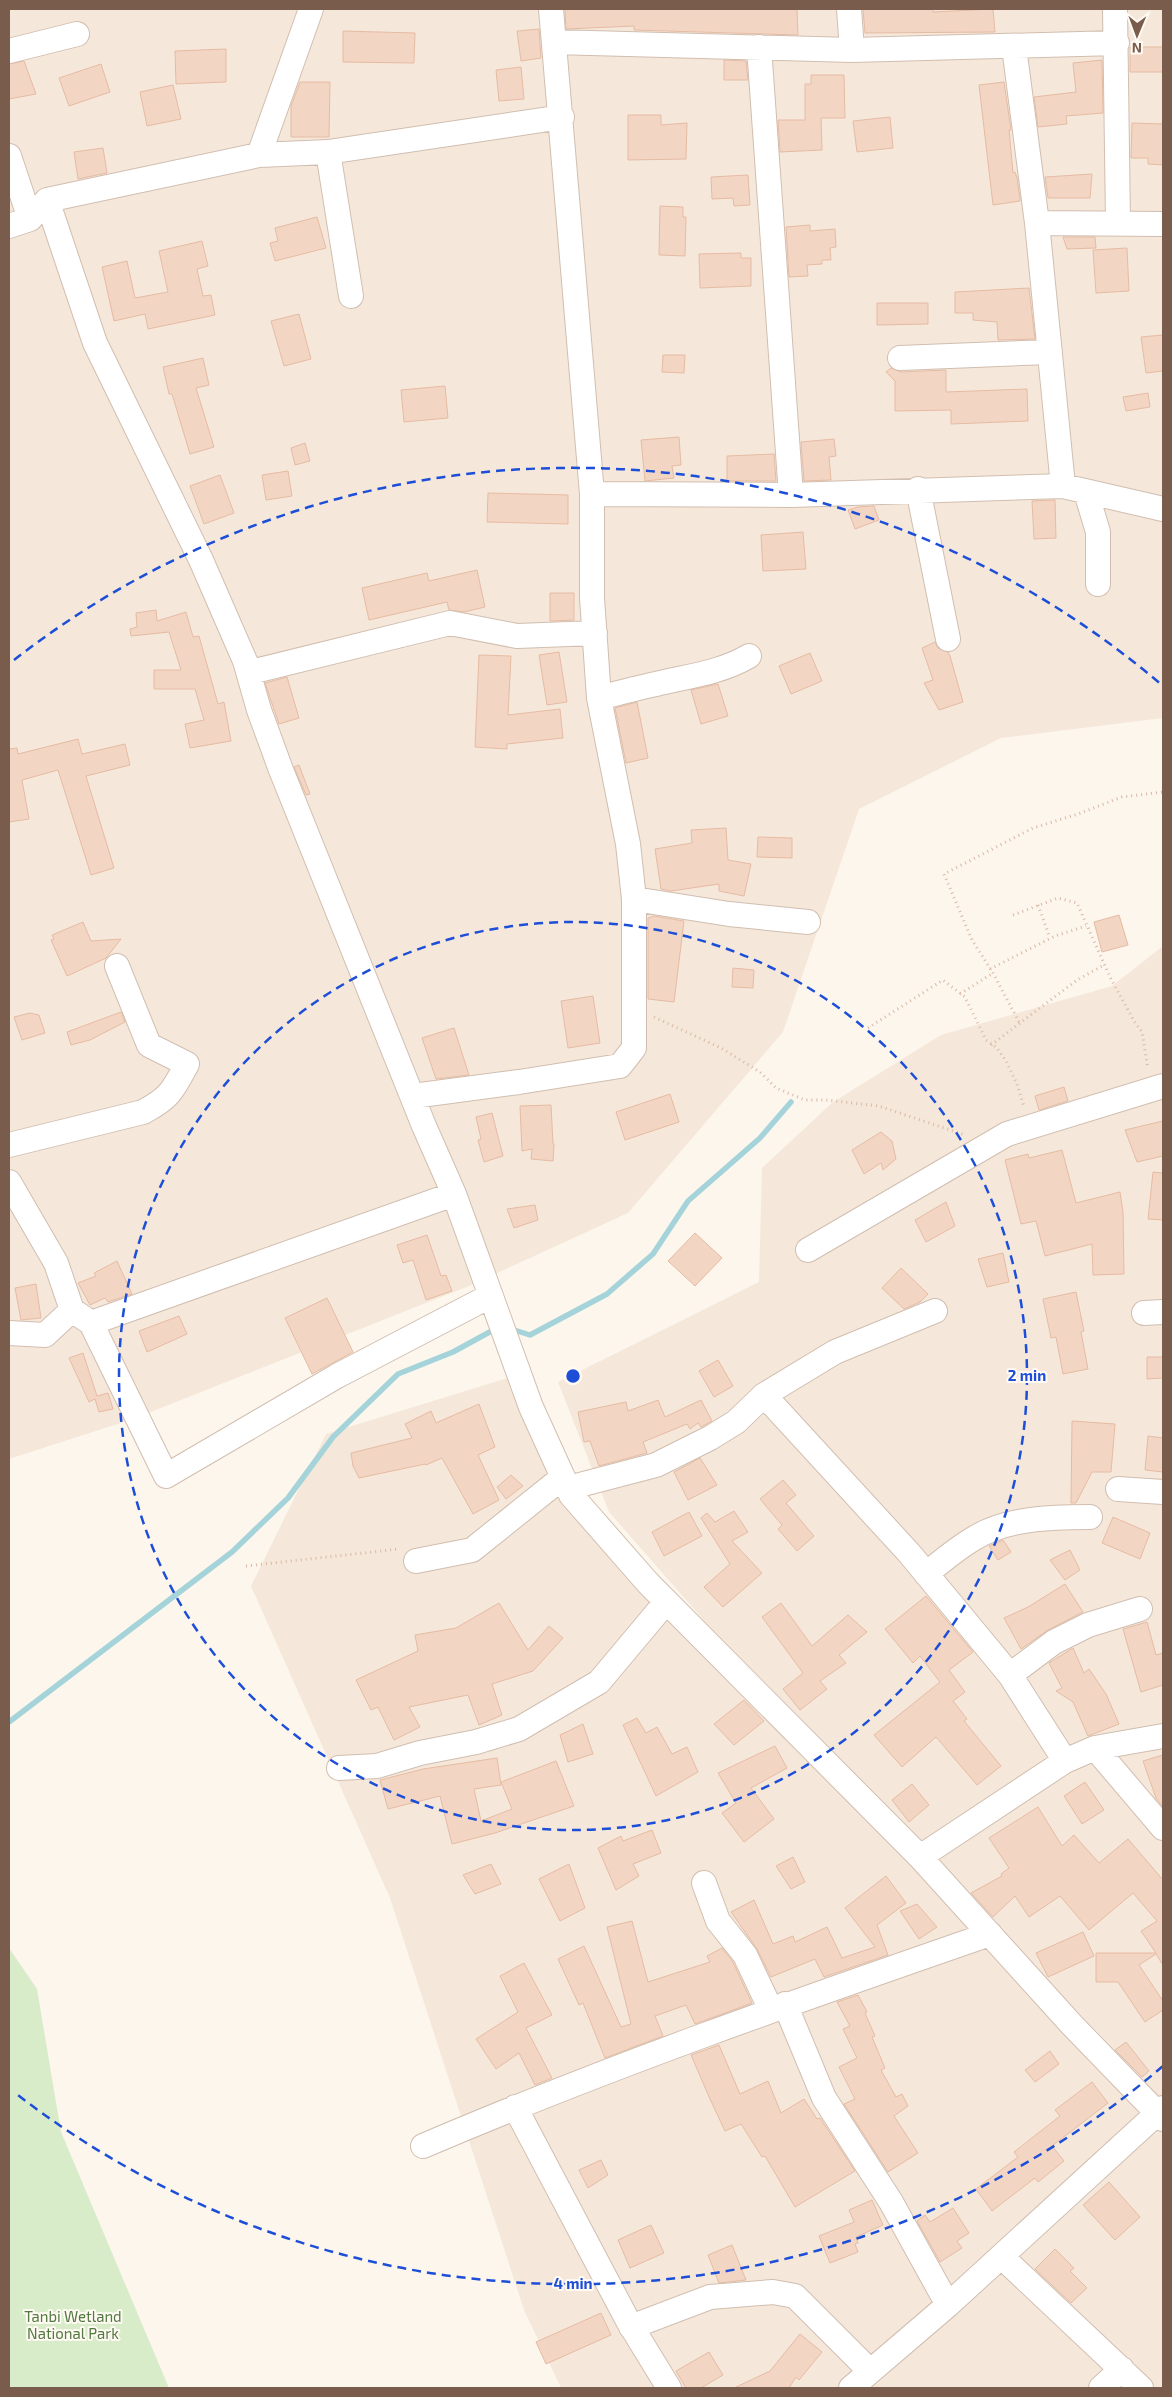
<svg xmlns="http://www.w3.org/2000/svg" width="1172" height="2397" font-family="'Exo 2',sans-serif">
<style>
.residential{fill:#f5e8da}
.green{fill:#d8ecc9}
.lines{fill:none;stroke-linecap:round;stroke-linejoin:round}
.stream{stroke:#a5d3da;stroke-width:5.5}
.building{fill:#f3d5c3;stroke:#e6bba3}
.minor-casing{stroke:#d1beb0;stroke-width:26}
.path{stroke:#d9b8a5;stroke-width:3;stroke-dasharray:1 4;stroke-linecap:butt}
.minor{stroke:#fff;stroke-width:24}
.ring{fill:none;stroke:#1d4ed8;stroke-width:2.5;stroke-dasharray:9 6}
.labels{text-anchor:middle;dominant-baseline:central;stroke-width:4;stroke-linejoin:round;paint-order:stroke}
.park-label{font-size:15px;fill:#537a41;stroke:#fffaf3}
.centre{fill:#1d4ed8;stroke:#fffaf3;stroke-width:2.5}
.ring-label{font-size:15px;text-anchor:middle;font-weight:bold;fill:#1d4ed8;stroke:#fffaf3;stroke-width:4;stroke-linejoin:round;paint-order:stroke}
</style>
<rect width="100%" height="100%" fill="#fdf6ec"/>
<path class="residential" d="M9 9H1163V718L1001 738 859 809 783 1032 628 1213 469 1286 133 1419 9 1459Z
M1163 946V2388H561L524 2310 390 1898 251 1586 326 1434 514 1376 605 1544 1121 2057 715 1633 609 1512 558 1382 759 1282 762 1168 833 1102 941 1035 1112 986Z"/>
<path class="green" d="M9 1948 37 1989 61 2132 169 2388H9Z"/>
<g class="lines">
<path class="stream" d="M511 1329 530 1335 607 1294 653 1254 688 1201 760 1138 791 1102
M9 1722 232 1552 288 1498 333 1437 398 1374 453 1352 497 1328"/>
</g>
<path class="building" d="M565 9H797L798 35 634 30V26L566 29Z
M863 9H933V12L993 9 995 32 865 33Z
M539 29 541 58 521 61 517 31Z
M343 31 415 33 414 63 343 62Z
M1130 47H1163V72H1130Z
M226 49V82L176 84 175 51Z
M724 60 746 61 748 80H724Z
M1102 60 1103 113 1066 116 1067 124 1038 127 1034 97 1076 92 1073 63Z
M24 61 36 94 9 99V64Z
M101 64 110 92 69 106 59 78Z
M521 67 524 99 499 101 496 70Z
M811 75H844L845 118H821L822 150 780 152 778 120H805V84H811Z
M300 82H330L329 137H291V106Z
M1004 82 1011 130H1009L1013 173 1015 172 1017 178 1020 199V201L993 205 979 85Z
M173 85 181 119 147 126 140 92Z
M628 115H661V125L687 123 686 159 628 160Z
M890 117 893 148 857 152 853 121Z
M1132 123 1163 124V165L1148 164V158H1131Z
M103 148 107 173 78 179 74 152Z
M1092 174 1090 198H1048L1045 177Z
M748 175 750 205 734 206 733 198 712 199 711 177Z
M660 206 683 207V217H686L685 256 659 255Z
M317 217 326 248 275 261 270 243 278 241 275 228Z
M810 225V231L835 229 836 247 830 248 831 260H822V264L807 265 808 276 789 277 786 227Z
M1063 237H1095L1096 248 1067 249Z
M202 241 208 266 197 269 203 296 211 295 215 315 148 329 145 314 114 321 102 267 127 261 135 298 168 292 159 251Z
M1127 248 1129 291 1096 293 1093 250Z
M741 253V258H751V286L700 288 699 254Z
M1029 288 1035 339 998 340 997 322 973 320V313H955V292Z
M877 303H928V324L877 325Z
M299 314 311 359 284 366 271 321Z
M1163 335V371L1146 373 1141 337Z
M663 355H685L684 373 662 372Z
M203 358 209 385 196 388 214 447 190 454 172 394H169L163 367Z
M891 368 901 372 946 370V392L1027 389 1028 421 951 424V410L895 411V381L886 372Z
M445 386 448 418 404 422 401 390Z
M1148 393 1150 407 1126 411 1123 397Z
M679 437 681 465 672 466 674 478 645 481 641 440Z
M834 439 836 456 829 457 831 480 804 481 801 442Z
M305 443 310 461 295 465 291 448Z
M774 454 776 481H727V456Z
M288 471 292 496 266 500 262 475Z
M220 475 234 513 204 524 190 486Z
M488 493 568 495V524L487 522Z
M1055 500 1056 538 1034 539 1032 501Z
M874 506 879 520 855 529 848 510 858 507Z
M803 532 806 569 763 571 761 535Z
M477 570 485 607 464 612 449 610 447 602 369 620 362 588 427 573 429 581Z
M550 593H574V620L550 621Z
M156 610 157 621 186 612 193 637 199 636 218 704 224 702 231 741 190 748 185 724 204 720 195 689H154V670H181L169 632 131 636 130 629 137 627 136 613Z
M935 642 938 648 948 652 950 656 963 702 939 710 924 683 933 680 922 648Z
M559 652 567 702 547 705 539 655Z
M810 653 822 681 791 694 779 666Z
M479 655 511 656 508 715 560 709 563 738 507 744V749L475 747Z
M287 677 299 718 279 724 265 683Z
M718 684 728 716 701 724 691 690Z
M637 702 648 758 626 763 615 708Z
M78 739 82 754 125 744 130 765 86 776 114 868 91 875 58 770 22 780 29 819 9 822V749L17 748 18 754Z
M299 765 310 794 306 795 294 767Z
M726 828 728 860 751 864 744 896 719 891V884L671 891 661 889 655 849 692 843 691 830Z
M758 837 792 838V858L757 857Z
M1119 915 1128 945 1102 952 1094 922Z
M654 916 684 921 674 1002 648 999V918Z
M83 922 91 941 121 939 106 958 67 976 51 940 54 939 52 935Z
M733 968 754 970 753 988 732 987Z
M593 996 600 1043 568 1048 561 1001Z
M121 1012 125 1022 90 1040 71 1045 67 1032Z
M30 1013 39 1015 45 1033 22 1040 14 1017Z
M454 1028 469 1075 436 1079 422 1038Z
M1064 1087 1068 1101 1039 1110 1035 1096Z
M670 1094 679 1122 625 1140 616 1112Z
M551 1105 553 1144H554L553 1161 531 1159 532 1149 522 1151 520 1106Z
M492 1113 503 1156 484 1162 478 1140 481 1139 476 1117Z
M1163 1121V1156L1137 1162 1125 1130Z
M881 1132 892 1141 896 1159 883 1170 881 1163 864 1174 852 1150Z
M1062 1150 1076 1203 1120 1192 1123 1212 1124 1274 1093 1275 1092 1244 1045 1256 1036 1221 1021 1224 1005 1160 1028 1154 1029 1158Z
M1153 1172 1163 1173V1220L1148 1219Z
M946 1202 955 1226 926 1242 915 1220Z
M535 1205 538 1220 514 1228 507 1209Z
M695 1233 722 1258 695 1286 668 1261Z
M427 1235 441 1276 446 1275 452 1291 426 1300 413 1260 403 1263 397 1245Z
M1003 1253 1009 1282 987 1287 978 1259Z
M117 1261 132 1294 108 1302 105 1298 90 1305 78 1283 96 1276 94 1273Z
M901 1268 928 1294 920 1302 904 1309 882 1288Z
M36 1284 41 1318 21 1320 15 1288Z
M1076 1292 1084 1331 1081 1332 1088 1369 1063 1374 1056 1337 1051 1338 1043 1299Z
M327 1298 353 1352 312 1374 285 1318Z
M179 1316 187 1334 147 1352 139 1331Z
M83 1353 97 1396 108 1393 113 1409 99 1412 95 1399 89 1402 69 1358Z
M1147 1357H1163V1378L1147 1379Z
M718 1360 733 1386 714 1397 699 1371Z
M658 1400 665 1417 701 1400 712 1421 701 1427 698 1423 690 1429 687 1424 643 1442 647 1453 599 1466 590 1441 584 1442 578 1412 626 1402 628 1411Z
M479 1404 495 1447 478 1455 499 1500 473 1514 442 1458 426 1465 425 1464 359 1478 353 1466 351 1453 412 1438 405 1424 431 1411 436 1423Z
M1072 1421 1115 1424 1111 1472H1092L1076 1503H1071Z
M1148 1436 1163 1438V1472L1145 1470Z
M700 1458 717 1485 688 1500 674 1472Z
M511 1475 523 1486 506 1499 497 1487Z
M783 1480 796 1495 786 1503 814 1536 797 1551 778 1529 782 1525 760 1499Z
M734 1511 748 1532 732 1541 762 1573 723 1607 704 1587 730 1564 701 1518 707 1513 715 1522Z
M689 1512 702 1536 664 1556 652 1532Z
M1113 1517 1150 1533 1140 1559 1102 1543Z
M1003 1540 1011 1552 998 1560 989 1546Z
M1070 1550 1080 1570 1065 1580 1050 1560Z
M1065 1584 1083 1612 1048 1630 1021 1649 1004 1618 1028 1607Z
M926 1596 973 1652 949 1670 965 1692 953 1701 967 1719 964 1721 1001 1766 977 1785 936 1737 902 1767 874 1735 940 1682 920 1656 913 1663 885 1629Z
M499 1603 528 1650 549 1626 563 1638 533 1671 492 1684 502 1715 479 1725 468 1695 409 1707 420 1727 394 1740 378 1707 371 1710 356 1680 418 1651 415 1635 456 1628Z
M781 1603 812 1646 848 1615 867 1632 839 1655 846 1663 820 1681 827 1689 800 1710 783 1689 803 1673 762 1617Z
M1147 1622 1156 1655 1163 1653V1685L1141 1692 1123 1629Z
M1073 1648 1084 1673 1089 1669 1106 1694 1119 1724 1088 1736 1073 1702 1056 1691 1062 1688 1049 1663Z
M744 1700 764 1721 734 1745 714 1724Z
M637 1718 646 1733 657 1727 672 1754 687 1747 698 1772 656 1796 623 1725Z
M583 1724 593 1754 568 1762 560 1735Z
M775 1746 787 1768 751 1788 774 1819 744 1842 722 1813 736 1803 718 1773Z
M1163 1755V1807L1156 1798 1143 1761Z
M497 1758 501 1785 474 1789 481 1821 512 1809 501 1782 556 1761 574 1806 495 1833 452 1844 440 1796 388 1809 380 1780 423 1769Z
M1085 1782 1104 1810 1082 1824 1064 1796Z
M912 1784 929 1805 909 1822 892 1800Z
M1038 1807 1062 1846 1074 1835 1099 1863 1128 1839 1163 1880V1965L1156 1954 1139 1965 1163 2001V2010L1145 2022 1118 1982H1096V1953H1156L1141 1931 1157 1921 1133 1893 1089 1930 1060 1896 1029 1917 1015 1896 993 1917 971 1893 1002 1876 1001 1874 1009 1868 989 1838Z
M652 1830 661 1853 633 1864 639 1876 616 1890 598 1848 621 1836 623 1841Z
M793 1857 805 1882 791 1889 776 1866Z
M491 1864 501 1884 475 1894 463 1875Z
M569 1864 585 1908 560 1921 539 1879Z
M886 1876 906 1903 877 1925 888 1955 824 1977 815 1959 771 1977 757 1949 731 1912 754 1900 773 1944 793 1936 795 1942 827 1927 842 1958 875 1947 845 1908Z
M917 1904 937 1927 919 1939 900 1911Z
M632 1921 648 1982 710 1962 707 1956 722 1948 733 1962 752 2003 695 2024 686 2005 655 2016 663 2036 605 2058 583 2003 579 2005 558 1959 584 1946 621 2027 631 2024 607 1927Z
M1083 1932 1094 1956 1048 1977 1036 1953Z
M524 1963 552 2015 526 2028 552 2078 535 2085 519 2053 496 2069 476 2039 518 2012 500 1976Z
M858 1995 867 2012 865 2013 875 2036 872 2037 885 2068 881 2070 896 2097 902 2094 908 2106 894 2116 918 2153 888 2172 844 2104 855 2099 839 2067 857 2058 843 2029 850 2026 837 2002Z
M1126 2042 1149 2071 1142 2077 1115 2050Z
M719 2045 740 2094 768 2081 781 2113 804 2099 817 2119 820 2118 855 2171 795 2207 765 2156 762 2157 741 2124 725 2131 710 2099 691 2055Z
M1050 2051 1059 2064 1035 2082 1025 2070Z
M1092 2082 1108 2103 1052 2146 1064 2161 1038 2182 1035 2178 992 2211 976 2189 1018 2157 1014 2152 1060 2116 1055 2110Z
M601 2160 608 2175 588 2188 579 2170Z
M1109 2182 1140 2217 1115 2240 1083 2205Z
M872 2200 883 2225 856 2237 858 2243 855 2244 858 2252 830 2263 819 2236 854 2222 849 2210Z
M953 2208 969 2233 957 2241 962 2248 940 2262 917 2221 925 2215 930 2222Z
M651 2225 664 2253 630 2268 618 2240Z
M732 2245 746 2280 719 2283 708 2255Z
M1055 2249 1074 2268 1070 2271 1087 2288 1071 2303 1035 2269Z
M601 2313 611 2335 546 2364 536 2342Z
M800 2334 822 2352 799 2380 796 2377 789 2388H734L770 2371Z
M709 2352 723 2375 701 2388H686L676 2371Z"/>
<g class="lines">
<defs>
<path id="minor" d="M849 9 852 50
M1115 9 1118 223
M554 42 852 50 1117 43
M759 47 791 495
M1014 47 1037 223 1063 486
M9 51 77 34
M328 152 351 296
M259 155 311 9
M9 156 30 219
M47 200 95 343 201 560 245 661 259 710 281 770 424 1126 454 1194 531 1407 571 1495 648 1583 920 1857 1072 2025 1163 2119
M1037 223 1163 224
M9 226 30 219 47 200 259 155 328 152 562 117
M900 358 1050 352
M918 489 948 639
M1086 492 1098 532V584
M592 494 791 495 1063 486 1163 509
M245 661 251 672 450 623 517 636 595 633
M599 698C618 693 637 688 656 684 689 676 720 673 749 656
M634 899 729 914 808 922
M413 1096 519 1082 620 1066 634 1048V899L628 844 599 698 592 598V494L551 9
M9 1145 143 1112C170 1098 173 1090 187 1064L149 1045 117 966
M9 1182 56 1263 72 1310 45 1335 9 1333
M808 1250 1007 1134 1163 1086
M72 1310 91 1323 166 1476 337 1376 490 1296
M1144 1313 1163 1312
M91 1323 454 1194
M764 1395 909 1553 1010 1675 1065 1761
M568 1488 656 1465 710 1438 736 1422 764 1395 835 1352 935 1311
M1118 1489 1163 1492
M416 1561 472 1550 563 1477
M926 1574C941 1562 956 1549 973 1539 1006 1518 1052 1517 1090 1517
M1010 1675 1054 1642 1088 1625 1140 1609
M1095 1748 1163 1828
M339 1768 377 1766 420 1753 476 1742 519 1729 599 1682 666 1602
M920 1857 1065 1761 1095 1748 1163 1736
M704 1883 718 1921 745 1955 771 2010
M785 2004 824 2098 891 2202 948 2305 1163 2108
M515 2107 628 2321 669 2388
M423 2146C608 2067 799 2000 990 1934
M1002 2257 1141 2388
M631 2327 710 2297 773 2292 795 2296 870 2371
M851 2388 948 2305
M1101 2388 1122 2369"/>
</defs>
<use href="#minor" class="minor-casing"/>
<path class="path" d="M1038 905 1050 938
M1013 915 1058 898 1077 903 1110 977 1134 1021 1142 1032 1148 1069
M990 969 1055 936 1086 926
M960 994 993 973
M654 1017 721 1048 760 1072 776 1088 805 1100H826L879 1106 965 1135
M1019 1022 993 973 972 940 944 874 1033 828 1078 814 1122 797 1163 792
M868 1028 943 980 965 997 986 1040 997 1048 1006 1061 1017 1084 1024 1107
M991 1045 1077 980 1104 965
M246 1566 399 1549"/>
<use href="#minor" class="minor"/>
</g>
<g class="ring">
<circle cx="573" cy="1376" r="454"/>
<path d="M1163 2066A908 908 0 0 1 14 2092M14 660A908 908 0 0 1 1163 686"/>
</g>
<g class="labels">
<g class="park-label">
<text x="73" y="2316">Tanbi Wetland<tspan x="73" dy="17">National Park</tspan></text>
</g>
</g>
<circle cx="573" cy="1376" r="8" class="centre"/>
<g class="ring-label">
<text x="1027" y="1381">2 min</text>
<text x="573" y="2289">4 min</text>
</g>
<rect width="1172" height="2397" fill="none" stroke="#7a5c4d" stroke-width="20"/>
<g transform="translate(1137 35) rotate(181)" stroke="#fffaf3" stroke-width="4" paint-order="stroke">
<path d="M0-4L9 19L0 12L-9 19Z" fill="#7a5c4d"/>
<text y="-8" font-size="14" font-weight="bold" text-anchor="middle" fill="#7a5c4d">N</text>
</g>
</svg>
